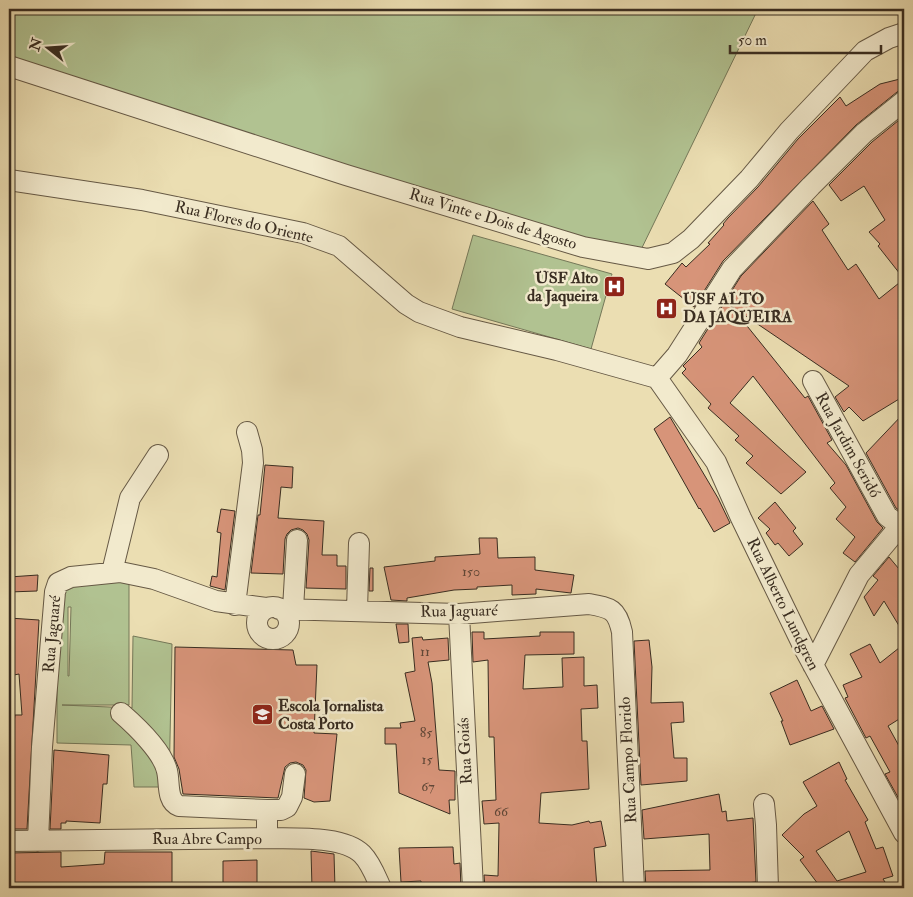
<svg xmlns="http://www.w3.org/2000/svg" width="913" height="897" font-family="'IM FELL Double Pica',serif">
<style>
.green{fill:#b1c291;stroke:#757859;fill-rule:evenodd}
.building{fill:#d79479;stroke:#392d21;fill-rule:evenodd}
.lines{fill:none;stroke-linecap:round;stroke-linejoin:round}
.minor-casing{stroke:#665945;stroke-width:22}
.minor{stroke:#f2eacd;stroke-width:20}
.labels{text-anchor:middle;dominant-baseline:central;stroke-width:5;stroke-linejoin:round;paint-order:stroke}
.number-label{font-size:14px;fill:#604737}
.street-label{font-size:16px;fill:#392d21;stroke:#f2eacd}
.poi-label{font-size:16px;font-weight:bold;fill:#392d21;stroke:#f2eacd;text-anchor:start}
</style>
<rect width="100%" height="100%" fill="#ebdeb2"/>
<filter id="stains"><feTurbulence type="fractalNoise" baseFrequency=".004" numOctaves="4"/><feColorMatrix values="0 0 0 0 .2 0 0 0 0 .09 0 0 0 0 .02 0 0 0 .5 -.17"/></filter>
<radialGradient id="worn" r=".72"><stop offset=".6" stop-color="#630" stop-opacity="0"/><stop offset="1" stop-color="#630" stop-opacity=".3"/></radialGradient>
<path class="green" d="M9 9H758L636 260 9 68Z
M473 235 612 274 591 349 452 309Z
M129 577V705H62L132 708 133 636 172 644 169 787H134L131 745 57 743V607L59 579ZM68 607H71L69 676H68Z"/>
<path class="building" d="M904 78V89L897 92 856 125 723 261 694 307 665 284 682 263 686 267 710 244 708 243 724 225 723 224 728 218 758 187 798 139 840 97 846 106 880 84Z
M904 116V279L878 246 880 244 869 232 885 220 864 186 841 201 829 185 872 142Z
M813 201 829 224 822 230 848 270 856 264 879 299 904 279V396L863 421 849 407 844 412 835 397 849 386 731 306 805 398 808 396 832 440 827 443 846 465 877 522 883 528 855 562 843 553 855 537 836 519 846 507 830 488 835 483 753 376 730 403 806 472 781 494 746 463 753 456 735 440 739 436 708 408 711 404 682 373 686 369 683 366 702 347 699 343 741 276Z
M904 413V506L900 511 896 508 866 453Z
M670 417 718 498 730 523 714 532 700 508 699 509 654 429Z
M265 465 293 467 292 488 281 487 278 518 324 521 322 555H337V566H346V589L306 588 309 540 307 534 303 530 298 528 291 530 287 534 285 539 283 574 251 573 258 515H260Z
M775 502 796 528 793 531 803 544 789 556 778 543 775 545 766 533 770 529 758 518Z
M221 509 235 511 225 590 210 586 212 576 217 577 221 533 217 532Z
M479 538H497L498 558 535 557V570L574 575 571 593 536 589V594L512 595V585L477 587V589L454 590 407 598V601L391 600 384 567 435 561V557L480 554Z
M889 557 904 575V634L884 601 874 616 864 597 878 580 873 576Z
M370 568H373V591H369Z
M38 575 37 591 9 592V577Z
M9 618 39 620 27 829H9V779H13L12 737 15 715H22L19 674 14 675 12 653H9Z
M396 624H408L409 642 399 643Z
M472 632H484V639L540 636V632H574V654L525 655 523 689 563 687 562 658 584 657V686L597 685 598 708 581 709 582 741H587L589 789 541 793 539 823 572 825 589 821 590 823 601 821 606 846 594 848 597 888H485L484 875 498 876 499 823 484 824 482 801 496 800 494 737H489L488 660 473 662Z
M422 637 423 640 448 638 449 660 428 662 432 683 439 770 455 771V800H449L450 814 399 793 396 744H385V728H401L400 723 415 721 405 673 415 671 412 638Z
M649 640 652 667 651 703 683 702 684 722 671 723 674 758H687V781L641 785 634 641Z
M870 644 880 663 904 644V716L888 726 904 755V808L885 774 890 772 870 736 866 738 845 698 848 697 843 685 862 677 850 654Z
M175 647 293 650 296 665H317L314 733 337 734 330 801 314 802 304 798 306 770 303 765 296 762 290 763 285 767 278 798 183 794 179 769 174 757Z
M797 680 811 711 822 706 834 729 790 745 781 721H783L770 693Z
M54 750 109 755 107 784H103L100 823 66 821V823H61V829H50Z
M839 762 847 779 845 780 868 820 865 822 876 849 883 847 893 876 883 879 889 888H821L800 860 804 857 782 835 804 814 817 806 803 782ZM849 831 866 872 837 881 816 851Z
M719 794 722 812 726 811 727 821 753 818 756 882 746 883V888H646L645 871 710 870 709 834 644 839 642 810Z
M453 847 454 864 460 863 461 888H421V881L401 882 399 848Z
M311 851 334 854 335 888H312Z
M61 852V867L104 864 105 852H172V888H9V853Z
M257 860V888H223V861Z"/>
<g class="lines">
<defs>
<path id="minor" d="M9 66 346 175 583 247 648 259 673 253 691 239 749 179 789 131 865 51 889 38 904 33
M9 180 142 200 303 233 339 246 406 304 419 312 460 327 557 350 657 378
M657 378 716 462 741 518 805 650 904 833
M657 378 677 355 732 269 811 186 864 133 904 101
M813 381 887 516 904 529
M112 572 130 498 158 455
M235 605 253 463 252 450 247 432
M257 623a16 16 0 1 1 32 0a16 16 0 1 1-32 0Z
M279 609 459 614 589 604C611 608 617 609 622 632L634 888
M293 609 297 540
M357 610 359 543
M459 614 473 888
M813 665 859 575 900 526
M121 713C136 726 163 752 167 771 170 782 166 801 179 806L267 810V838
M764 804 766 825 768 888
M267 810H281L287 807 292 797 295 774
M9 841 267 838C293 839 343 835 362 854 371 863 376 877 381 888
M38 841 42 747 55 592 58 583 71 577 120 572 154 579 216 601 266 608"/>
</defs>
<use href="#minor" class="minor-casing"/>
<use href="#minor" class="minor"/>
</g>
<defs>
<symbol id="hospital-square" viewBox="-11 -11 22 22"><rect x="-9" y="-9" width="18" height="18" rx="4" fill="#8f2418" stroke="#f2eacd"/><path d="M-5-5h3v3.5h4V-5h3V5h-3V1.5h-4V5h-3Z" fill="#fff"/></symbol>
<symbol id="school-square" viewBox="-11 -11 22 22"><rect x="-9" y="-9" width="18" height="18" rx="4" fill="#8f2418" stroke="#f2eacd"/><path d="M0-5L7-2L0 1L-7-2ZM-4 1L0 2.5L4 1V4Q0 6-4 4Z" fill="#fff"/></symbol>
</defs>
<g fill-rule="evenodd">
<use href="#hospital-square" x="602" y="274" width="25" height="25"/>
<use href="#hospital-square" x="654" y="296" width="25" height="25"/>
<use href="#school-square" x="250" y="702" width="25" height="25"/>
</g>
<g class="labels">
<g class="number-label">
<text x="471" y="571">150</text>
<text x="425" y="651">11</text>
<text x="426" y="732">85</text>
<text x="427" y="759">15</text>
<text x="428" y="786">67</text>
<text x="501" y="811">66</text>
</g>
<g class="street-label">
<text transform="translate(493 219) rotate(17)">Rua Vinte e Dois de Agosto</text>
<text transform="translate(244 222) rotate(13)">Rua Flores do Oriente</text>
<text transform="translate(848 445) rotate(61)">Rua Jardim Seridó</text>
<text transform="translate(783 604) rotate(64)">Rua Alberto Lundgren</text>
<text transform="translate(459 611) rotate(-1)">Rua Jaguaré</text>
<text transform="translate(52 634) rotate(-85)">Rua Jaguaré</text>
<text transform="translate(465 751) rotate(-93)">Rua Goiás</text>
<text transform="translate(628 760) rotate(-93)">Rua Campo Florido</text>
<text x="207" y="839">Rua Abre Campo</text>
</g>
<g class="poi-label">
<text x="598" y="278" text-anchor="end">USF Alto<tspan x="598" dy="18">da Jaqueira</tspan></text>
<text x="683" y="299">USF ALTO<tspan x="683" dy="18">DA JAQUEIRA</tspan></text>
<text x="278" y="706">Escola Jornalista<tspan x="278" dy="18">Costa Porto</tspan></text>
</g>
</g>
<rect width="913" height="897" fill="none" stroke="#ebdeb2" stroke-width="30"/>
<rect x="10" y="10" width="893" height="877" fill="none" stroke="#392d21" stroke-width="2.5"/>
<rect x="15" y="15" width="883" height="867" fill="none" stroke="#392d21"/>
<g transform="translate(48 48) rotate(287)" stroke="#f2eacd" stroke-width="4" paint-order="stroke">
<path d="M0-4L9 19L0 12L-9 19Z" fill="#392d21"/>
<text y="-8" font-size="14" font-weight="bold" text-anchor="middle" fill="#392d21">N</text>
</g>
<path d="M730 45v8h151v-8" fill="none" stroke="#392d21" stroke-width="2.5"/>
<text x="738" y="45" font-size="15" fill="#392d21" stroke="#f2eacd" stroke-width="4" paint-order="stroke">50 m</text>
<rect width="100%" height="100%" filter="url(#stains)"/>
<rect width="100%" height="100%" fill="url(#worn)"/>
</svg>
